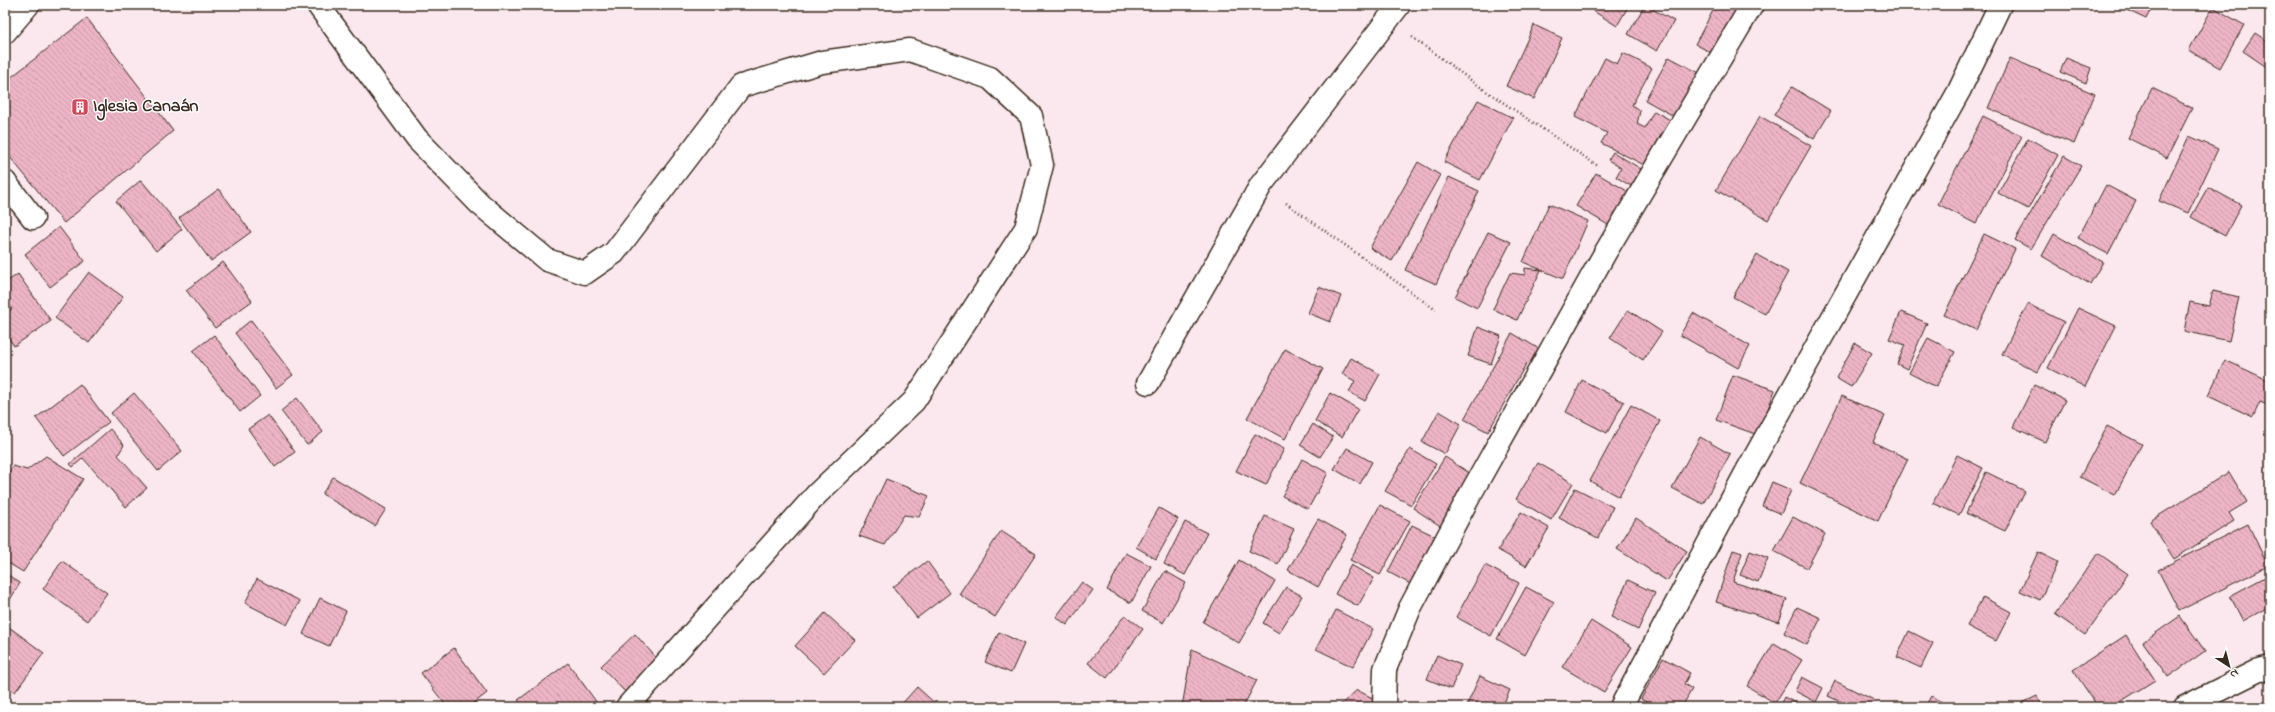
<svg xmlns="http://www.w3.org/2000/svg" width="2275" height="712" font-family="'Indie Flower',sans-serif">
<style>
.building{fill:url(#building-back-hatch);stroke:#3b2a1e}
.lines{fill:none;stroke-linecap:round;stroke-linejoin:round}
.minor-casing{stroke:#3b2a1e;stroke-width:25}
.path{stroke:#3b2a1e;stroke-width:2.5;stroke-dasharray:1 3;stroke-linecap:butt}
.minor{stroke:#fff;stroke-width:22}
.labels{text-anchor:middle;dominant-baseline:central;stroke-width:3;stroke-linejoin:round;paint-order:stroke}
.poi-label{font-size:18px;font-weight:bold;fill:#3b2a1e;stroke:#fff;text-anchor:start}
</style>
<defs>
<pattern id="building-back-hatch" width="6" height="6" patternUnits="userSpaceOnUse"><rect width="6" height="6" fill="#edb4c6"/><path d="M-1 5l2 2M0 0l6 6M5-1l2 2" fill="none" stroke="#cc9baa"/></pattern>
</defs>
<rect width="100%" height="100%" fill="#fae8ee"/>
<filter id="ink" filterUnits="userSpaceOnUse"><feTurbulence type="fractalNoise" baseFrequency=".025" numOctaves="2"/><feDisplacementMap in="SourceGraphic" scale="8" xChannelSelector="R" yChannelSelector="G"/><feConvolveMatrix kernelMatrix="1 2 1 2 8 2 1 2 1" color-interpolation-filters="sRGB"/></filter>
<g filter="url(#ink)">
<path class="building" d="M1588 5H1629L1617 26 1587 7Z
M1645 5 1674 21 1657 51 1628 34Z
M1716 5H1745L1717 56 1695 44Z
M2116 5H2153L2146 19Z
M2155 5H2171L2168 11Z
M2213 7 2244 25 2220 68 2189 50Z
M87 18 173 131 64 223 5 151V82Z
M1534 25 1562 38 1534 99 1506 86Z
M2255 33 2270 43 2268 68 2243 51Z
M1623 53 1652 68 1632 105 1640 111 1637 124 1645 128 1654 111 1676 123 1652 169 1601 143 1607 133 1575 117 1605 58 1617 64Z
M1669 57 1703 75 1679 119 1645 100Z
M2010 58 2095 94 2074 144 1988 108Z
M2066 58 2091 68 2086 83 2060 72Z
M1792 87 1831 111 1814 139 1774 115Z
M2152 88 2192 108 2167 158 2128 138Z
M1478 100 1513 118 1480 180 1444 162Z
M1760 116 1811 146 1768 220 1716 190Z
M1983 116 2022 136 1976 224 1938 204Z
M2189 136 2218 149 2188 213 2159 201Z
M2028 138 2058 155 2028 209 1998 193Z
M1613 152 1651 175 1641 192 1616 177 1621 168 1608 160Z
M2064 156 2081 166 2031 249 2015 240Z
M1418 162 1440 175 1392 261 1370 248Z
M1596 173 1636 196 1615 229 1576 206Z
M1449 177 1479 191 1436 284 1405 270Z
M141 180 182 229 156 251 116 201Z
M2106 185 2136 201 2108 254 2078 238Z
M2208 187 2241 205 2225 236 2191 217Z
M219 189 251 232 211 261 179 218Z
M1549 204 1588 221 1563 279 1523 262Z
M59 227 85 261 50 287 25 254Z
M1488 232 1511 242 1477 308 1455 297Z
M1984 234 2015 249 1976 330 1944 315Z
M2054 234 2103 262 2090 284 2042 256Z
M1757 255 1788 272 1765 314 1733 297Z
M223 262 252 301 215 328 186 290Z
M1525 268 1541 270 1517 320 1493 309 1510 273 1525 275Z
M89 272 123 297 89 343 55 318Z
M18 274 51 321 14 346 5 333V313L12 309 5 299V283Z
M1319 287 1341 296 1330 322 1308 313Z
M2213 291 2239 297 2229 341 2184 331 2190 302 2209 306Z
M2028 304 2064 322 2038 372 2002 354Z
M2078 308 2116 326 2085 387 2048 368Z
M1628 310 1662 332 1643 360 1610 338Z
M1901 312 1927 323 1907 369 1897 364 1905 345 1889 339Z
M1693 313 1750 346 1738 368 1680 335Z
M251 320 293 375 276 388 235 333Z
M1478 327 1501 336 1491 364 1468 356Z
M1512 333 1541 350 1532 366 1526 364 1488 432 1464 419Z
M214 335 260 396 240 412 193 351Z
M1928 338 1955 352 1936 387 1909 373Z
M1855 343 1872 353 1851 387 1836 378Z
M1285 349 1323 369 1285 439 1247 418Z
M1351 358 1380 374 1365 401 1349 392 1355 381 1342 374Z
M2225 360 2270 381V406L2260 402 2253 417 2208 396Z
M1733 375 1775 390 1758 435 1716 420Z
M1582 380 1624 402 1607 433 1566 412Z
M80 384 109 422 64 456 36 418Z
M2034 385 2065 400 2045 442 2013 427Z
M134 393 182 451 158 471 111 413Z
M1330 393 1358 409 1342 437 1315 421Z
M1842 396 1885 416 1873 442 1908 459 1878 521 1800 483Z
M297 398 323 432 307 445 281 411Z
M1631 405 1660 421 1619 497 1590 481Z
M1439 411 1461 424 1445 454 1422 442Z
M268 415 295 452 275 467 248 429Z
M1313 424 1333 437 1320 457 1300 445Z
M2107 426 2142 444 2115 495 2080 477Z
M110 429 124 445 118 455 147 488 126 507 83 458 73 467 70 464Z
M1255 434 1284 449 1266 485 1236 471Z
M1700 437 1730 454 1703 504 1672 488Z
M1347 448 1372 462 1360 484 1334 469Z
M1410 449 1436 464 1411 505 1385 491Z
M1957 455 1983 468 1959 515 1933 503Z
M46 456 83 479 23 572 5 561V478L13 466 27 470Z
M1445 457 1477 478 1445 529 1413 508Z
M1302 459 1328 473 1308 509 1282 496Z
M1538 463 1573 483 1551 520 1516 499Z
M1986 472 2025 491 2005 531 1966 513Z
M2229 472 2247 502 2229 513 2234 521 2174 559 2150 521Z
M333 477 386 509 375 526 322 494Z
M886 479 929 496 919 517 904 515 885 545 859 536Z
M1772 482 1791 490 1781 514 1762 506Z
M1575 488 1613 507 1598 538 1559 518Z
M1380 505 1410 521 1380 575 1350 560Z
M1159 508 1178 519 1156 559 1136 547Z
M1521 512 1549 528 1526 566 1498 550Z
M1265 516 1294 529 1278 564 1249 551Z
M1793 517 1825 534 1807 568 1774 551Z
M1636 518 1687 551 1667 581 1617 549Z
M1318 519 1347 535 1318 587 1288 570Z
M1185 522 1207 533 1185 575 1164 564Z
M2248 524 2268 566 2179 611 2158 570Z
M1412 525 1443 540 1418 588 1388 572Z
M1001 531 1036 554 995 617 959 594Z
M1733 550 1742 553 1733 582 1787 599 1779 622 1716 602Z
M1750 551 1768 558 1758 582 1740 575Z
M2038 552 2058 562 2040 600 2020 591Z
M1126 553 1151 566 1131 603 1107 590Z
M2098 553 2128 574 2085 635 2055 614Z
M1239 560 1275 581 1239 643 1203 622Z
M62 561 107 593 87 621 43 589Z
M927 561 950 593 917 618 893 587Z
M1351 565 1374 578 1358 606 1335 594Z
M1485 565 1519 583 1491 636 1456 617Z
M1165 571 1186 583 1163 623 1142 611Z
M5 573 20 583 5 608Z
M2267 576 2270 582V606L2243 621 2230 596Z
M257 579 300 601 287 625 245 603Z
M1628 580 1655 593 1638 630 1611 617Z
M1082 582 1093 590 1067 625 1056 617Z
M1286 587 1302 596 1279 633 1263 623Z
M1526 587 1554 602 1525 655 1497 639Z
M1983 597 2011 612 1996 641 1967 626Z
M320 598 346 611 329 646 303 634Z
M1797 607 1821 618 1807 645 1784 633Z
M1336 610 1373 629 1353 667 1316 649Z
M825 613 855 640 824 673 795 646Z
M1125 615 1143 629 1107 678 1088 663Z
M2180 616 2205 651 2168 677 2143 642Z
M1591 621 1632 647 1604 692 1562 667Z
M5 624 44 653 15 692 5 685Z
M1909 631 1933 643 1921 668 1897 657Z
M999 632 1024 644 1011 673 985 662Z
M635 634 659 661 625 692 601 666Z
M2126 635 2155 680 2112 707H2098L2073 670Z
M1774 643 1802 660 1775 703 1747 686Z
M454 648 487 693 469 707H447L421 673Z
M1192 649 1257 680 1243 707H1182Z
M1437 655 1461 665 1451 689 1427 679Z
M1663 658 1690 673 1684 684 1692 689 1682 707H1656L1641 699Z
M568 663 600 707H523L518 700Z
M1480 676 1510 690 1502 707H1466Z
M1802 677 1823 688 1816 702 1795 691Z
M1835 681 1874 700 1871 707H1852L1828 696Z
M917 687 939 707H899Z
M1357 690 1382 703V707H1338Z
M1931 696 1953 707H1925Z
M2037 696 2043 707H2014Z
M1784 697 1804 707H1779Z"/>
<g class="lines">
<defs>
<path id="minor" d="M318 5 417 139 480 204 547 260 585 273 614 253 741 86 822 62 910 50 990 78 1031 116 1042 165 1026 228 914 401 817 494 627 707
M5 32 28 5
M5 182 33 218
M1148 383 1261 185 1399 5
M1384 707 1385 669 1410 608 1471 493 1605 253 1752 5
M1621 707 1747 471 1959 91 2000 5
M2185 707 2259 670 2270 667"/>
</defs>
<use href="#minor" class="minor-casing"/>
<path class="path" d="M1412 37 1483 89 1598 166
M1286 203 1436 310"/>
<use href="#minor" class="minor"/>
</g>
</g>
<defs>
<symbol id="building-square" viewBox="-11 -11 22 22"><rect x="-9" y="-9" width="18" height="18" rx="4" fill="#d1495b" stroke="#fff"/><path d="M-4-6H4V6H1V3H-1V6H-4ZM-2.5-4.3h1.7v1.8h-1.7ZM.8-4.3h1.7v1.8H.8ZM-2.5-1h1.7V.8h-1.7ZM.8-1h1.7V.8H.8Z" fill="#fff"/></symbol>
</defs>
<g fill-rule="evenodd">
<use href="#building-square" x="70" y="97" width="20" height="20"/>
</g>
<g class="labels">
<g class="poi-label">
<text x="93" y="107">Iglesia Canaán</text>
</g>
</g>
<rect width="2275" height="712" fill="none" stroke="#fff" stroke-width="20"/>
<rect x="10" y="10" width="2255" height="692" fill="none" stroke="#3b2a1e" stroke-width="1.5" filter="url(#ink)"/>
<g transform="translate(2229 666) rotate(144)" stroke="#ffffff" stroke-width="3" paint-order="stroke">
<path d="M0-3L7 15L0 10L-7 15Z" fill="#3b2a1e"/>
<text y="-6" font-size="11" font-weight="bold" text-anchor="middle" fill="#3b2a1e">N</text>
</g>
</svg>
